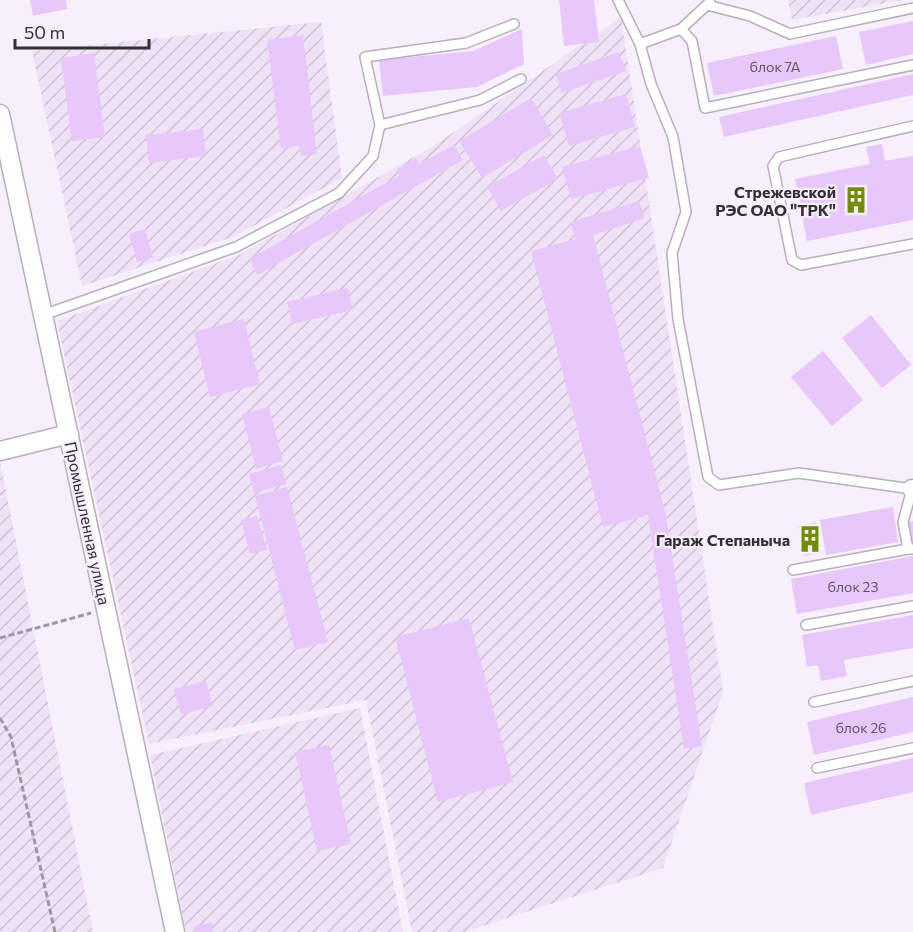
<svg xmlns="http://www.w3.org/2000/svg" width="913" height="932" font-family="Commissioner,sans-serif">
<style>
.industrial{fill:url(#industrial-furrows)}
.building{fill:#e8c7fa}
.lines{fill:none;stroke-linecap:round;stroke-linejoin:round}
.lane-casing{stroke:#b7afbc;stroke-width:12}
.street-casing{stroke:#b7afbc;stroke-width:21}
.path{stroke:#9d97a1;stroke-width:3;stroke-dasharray:6 3;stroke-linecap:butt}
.lane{stroke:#fff;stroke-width:9}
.street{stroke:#fff;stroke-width:18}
.labels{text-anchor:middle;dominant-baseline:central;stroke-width:4.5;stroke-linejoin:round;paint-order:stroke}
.number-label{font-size:14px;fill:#605666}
.poi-label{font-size:16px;font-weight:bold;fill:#333035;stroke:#f8effd;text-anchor:end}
.street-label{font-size:16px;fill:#333035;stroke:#f8effd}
</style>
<defs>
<pattern id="industrial-furrows" width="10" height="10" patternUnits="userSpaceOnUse" patternTransform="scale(1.5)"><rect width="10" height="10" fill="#efe2f7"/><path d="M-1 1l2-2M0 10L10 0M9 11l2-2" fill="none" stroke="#cdc2d4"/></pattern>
</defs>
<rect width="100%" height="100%" fill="#f8effd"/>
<path class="industrial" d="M788 0H904L792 20Z
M621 17 723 692 663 868 464 932H412L366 700 149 744 57 321 241 254 435 145Z
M321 22 342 178 233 237 82 286 32 51Z
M0 461 93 932H0Z
M360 708 403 932H186L150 755Z"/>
<path class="building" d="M30 0H66L67 9 33 16Z
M559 0H594L599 42 564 46Z
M913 21V54L866 65 859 32Z
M522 29 524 64 477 87 383 96 379 60 473 51Z
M303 35 317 154 301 156 300 146 281 148 267 40Z
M836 36 843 69 714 96 707 63Z
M619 52 626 71 562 93 556 74Z
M94 53 105 137 72 141 61 58Z
M913 74V95L724 137 719 117Z
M626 94 635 127 569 146 559 113Z
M531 98 553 135 482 178 459 141Z
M203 129 206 156 149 163 146 135Z
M882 144 885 161 913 156V220L807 241 795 179 870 164 866 147Z
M454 145 463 160 257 275 249 259 400 175 397 169 416 158 419 164Z
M640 146 649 178 571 199 562 167Z
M544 155 558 179 501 211 487 187Z
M639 201 645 218 593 235 665 511 702 746 684 749 648 515 603 527 531 251 576 239 570 222Z
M145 229 153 257 137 262 129 234Z
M348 288 353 310 292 324 287 302Z
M871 315 911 365 882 388 842 338Z
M244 319 260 384 210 397 194 332Z
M823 351 863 400 832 426 791 377Z
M269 407 283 461 256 469 242 414Z
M281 465 286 484 254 493 249 474Z
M287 487 328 642 295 650 255 496Z
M893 507 898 542 826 555 820 520Z
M257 516 267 550 250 554 241 520Z
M913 521V543H912L908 522Z
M816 522 821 553 804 556 798 526Z
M913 556V593L797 614 791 579Z
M913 615V648L844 660 847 676 821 681 818 665 807 667 802 635Z
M469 618 513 782 438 802 395 637Z
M206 681 213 706 181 715 174 689Z
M913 697V732L814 755 807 722Z
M329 745 351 844 317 851 295 752Z
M913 758V792L811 815 804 783Z
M211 922 213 932H195L194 927Z"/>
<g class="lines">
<defs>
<path id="lane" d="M618 0 640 44
M707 5 750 16 790 34 913 8
M681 29 710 2
M913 65 705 108 692 41 681 29 640 44 651 84 673 137 686 212 672 253 678 319 708 477 719 485 799 473 912 489 903 522 908 549H913
M380 125 365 57 466 43 514 24
M913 126 779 157 773 166 792 260 801 265 913 244
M43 315 236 247 339 193 373 156 380 125 480 100 521 79
M793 570 908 549
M806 625 913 606
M814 702 913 681
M817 768 913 748"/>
<path id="street" d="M0 114 175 932
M0 451 69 434
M912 489H913"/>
</defs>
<use href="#lane" class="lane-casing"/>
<use href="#street" class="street-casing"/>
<path class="path" d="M0 638 91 613
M0 718 11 737 55 932"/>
<use href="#lane" class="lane"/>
<use href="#street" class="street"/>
</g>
<defs>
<symbol id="building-bare" viewBox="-9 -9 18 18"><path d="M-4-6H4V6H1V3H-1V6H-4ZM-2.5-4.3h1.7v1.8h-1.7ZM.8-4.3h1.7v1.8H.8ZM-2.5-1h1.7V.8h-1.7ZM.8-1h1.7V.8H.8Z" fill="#728c04" stroke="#f8effd" stroke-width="2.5" paint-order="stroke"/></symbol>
</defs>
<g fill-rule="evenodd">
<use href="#building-bare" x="837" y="181" width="38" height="38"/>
<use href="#building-bare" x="791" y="520" width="38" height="38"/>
</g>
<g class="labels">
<g class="number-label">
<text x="775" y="66">блок 7А</text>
<text x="853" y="586">блок 23</text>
<text x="861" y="727">блок 26</text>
</g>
<g class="poi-label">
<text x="836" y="191">Стрежевской<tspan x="836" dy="18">РЭС ОАО "ТРК"</tspan></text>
<text x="790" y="539">Гараж Степаныча</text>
</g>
<g class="street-label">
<text transform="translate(88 523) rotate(78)">Промышленная улица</text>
</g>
</g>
<path d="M15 39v9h134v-9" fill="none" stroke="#333035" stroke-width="3"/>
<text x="24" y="39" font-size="18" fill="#333035" stroke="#f8effd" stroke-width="4.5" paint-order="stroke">50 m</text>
</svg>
